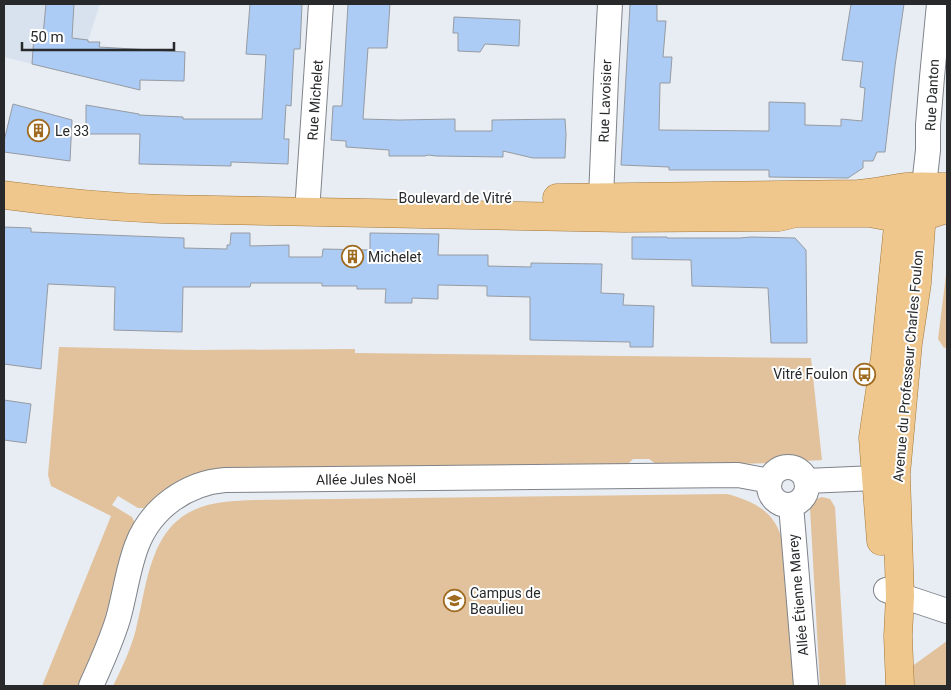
<svg xmlns="http://www.w3.org/2000/svg" width="951" height="690" font-family="Roboto,sans-serif">
<style>
.built{fill:#d8e2ef}
.green{fill:#e1c29c}
.building{fill:#acccf6;stroke:#969ba1}
.lines{fill:none;stroke-linecap:round;stroke-linejoin:round}
.minor-casing{stroke:#7f8389;stroke-width:26}
.major-casing{stroke:#a27739;stroke-width:29}
.minor{stroke:#fff;stroke-width:24}
.major{stroke:#efc78c;stroke-width:28}
.labels{text-anchor:middle;dominant-baseline:central;stroke-width:4;stroke-linejoin:round;paint-order:stroke}
.street-label{font-size:14px;fill:#27292b;stroke:#fff}
.poi-label{font-size:14px;fill:#27292b;stroke:#fff;text-anchor:start}
</style>
<rect width="100%" height="100%" fill="#e8edf4"/>
<path class="built" d="M4 4H100L77 75 4 57Z"/>
<path class="green" d="M946 275H947V347L944 348 938 339Z
M59 347 194 350 355 349V353L811 358 822 460 772 463 659 466 649 459H633L626 466 225 470 144 508H138L118 496 112 505 132 517 135 523 100 638 78 686H42L111 516 51 486 48 475Z
M727 494C745 499 765 506 775 523 788 543 787 579 789 602 791 630 793 658 796 686H113C122 668 131 649 136 629 147 587 149 530 194 510 213 501 234 501 255 500Z
M822 497 830 499 835 507 846 686H820L810 508 814 500Z
M947 641V686H913L911 667Z"/>
<path class="building" d="M46 4H74L72 38 88 40V42H100L99 47 185 52 184 81 140 80V90L32 64 34 35H43Z
M250 4H302L300 49H294L291 106 286 105 284 139H289L288 164 231 162V166L139 164 140 134H86V105L139 114V115L183 117V119H262L266 55 246 54Z
M348 4H390L387 48H368L363 119 399 120 455 119V131H492V120L565 119 566 134 565 158H533L503 151V157L436 156 428 155 425 156H389V150L346 147V141L331 140 333 106H342Z
M633 4H657V21H666L663 57H672L670 83H660L659 130 769 131V102L805 103V125L841 126V119L862 121 865 88 860 87 863 62 842 60 851 4H904L895 66 885 152H877L873 161H863V168L848 178 769 177V170H669V167L621 165 630 5Z
M454 17 520 20 519 46 485 44 480 52 458 51V33H453Z
M13 104 72 120 70 161 4 152V141Z
M4 227 31 228V232L184 238V248L227 249V245H230L231 233H250V246L289 245V257H322L323 249 370 250V233L439 234 438 255H488V266L531 267V263L602 264 601 293 624 294 623 305 654 306 653 347H630V342L530 340V297L487 296V286L438 285V299L412 298V303H385L386 289H357V286H322V283H251L250 287H183L182 332 114 330 115 287 48 284 41 369 4 364Z
M632 237H667V238H740L751 237 795 238 806 250 807 343H771L768 288 692 286 691 260 632 259Z
M4 400 31 404 26 443 4 440Z"/>
<g class="lines">
<defs>
<path id="minor" d="M924 186 928 150V125L932 77 939 4
M308 197 321 4
M601 198 606 78 610 4
M769 486a19 19 0 1 1 38 0a19 19 0 1 1-38 0Z
M806 481 876 478 895 474
M791 505 806 686
M886 590 908 598 947 611
M91 686C101 664 111 642 118 619 125 594 128 568 137 545 151 508 187 483 225 480L738 475 770 481"/>
<path id="major" d="M4 195C56 202 108 207 161 209L624 218 779 217 796 213H870L886 216 922 217 943 210H947
M557 198 858 194C875 193 890 189 907 187 920 186 934 187 947 187
M881 541 873 438 885 357 899 216 903 199
M900 686 898 636 900 596 896 474 908 343 917 283 923 199"/>
</defs>
<use href="#minor" class="minor-casing"/>
<use href="#major" class="major-casing"/>
<use href="#minor" class="minor"/>
<use href="#major" class="major"/>
</g>
<defs>
<symbol id="building-ring" viewBox="-11 -11 22 22"><circle r="9.5" fill="#fff" stroke="#9e6b21" stroke-width="1.5"/><path d="M-4-6H4V6H1V3H-1V6H-4ZM-2.5-4.3h1.7v1.8h-1.7ZM.8-4.3h1.7v1.8H.8ZM-2.5-1h1.7V.8h-1.7ZM.8-1h1.7V.8H.8Z" fill="#9e6b21"/></symbol>
<symbol id="bus-ring" viewBox="-11 -11 22 22"><circle r="9.5" fill="#fff" stroke="#9e6b21" stroke-width="1.5"/><path d="M-5-6H5V4H4V6H2V4H-2V6H-4V4H-5ZM-3.5-4V0h7V-4ZM-3.5 1.2v1.5H-2V1.2ZM2 1.2v1.5H3.5V1.2Z" fill="#9e6b21"/></symbol>
<symbol id="university-ring" viewBox="-11 -11 22 22"><circle r="9.5" fill="#fff" stroke="#9e6b21" stroke-width="1.5"/><path d="M0-5L7-2L0 1L-7-2ZM-4 1L0 2.5L4 1V4Q0 6-4 4Z" fill="#9e6b21"/></symbol>
</defs>
<g fill-rule="evenodd">
<use href="#building-ring" x="26" y="118" width="25" height="25"/>
<use href="#building-ring" x="340" y="244" width="25" height="25"/>
<use href="#bus-ring" x="852" y="362" width="25" height="25"/>
<use href="#university-ring" x="442" y="588" width="25" height="25"/>
</g>
<g class="labels">
<g class="street-label">
<text transform="translate(932 95) rotate(-87)">Rue Danton</text>
<text transform="translate(315 100) rotate(-86)">Rue Michelet</text>
<text transform="translate(605 101) rotate(-88)">Rue Lavoisier</text>
<text x="455" y="198">Boulevard de Vitré</text>
<text transform="translate(908 366) rotate(-85)">Avenue du Professeur Charles Foulon</text>
<text transform="translate(366 479) rotate(-1)">Allée Jules Noël</text>
<text transform="translate(798 595) rotate(-95)">Allée Étienne Marey</text>
</g>
<g class="poi-label">
<text x="55" y="131">Le 33</text>
<text x="368" y="257">Michelet</text>
<text x="848" y="374" text-anchor="end">Vitré Foulon</text>
<text x="470" y="593">Campus de<tspan x="470" dy="16">Beaulieu</tspan></text>
</g>
</g>
<rect width="951" height="690" fill="none" stroke="#27292b" stroke-width="10"/>
<path d="M22 42v8h152v-8" fill="none" stroke="#27292b" stroke-width="2.5"/>
<text x="30" y="42" font-size="15" fill="#27292b" stroke="#ffffff" stroke-width="4" paint-order="stroke">50 m</text>
</svg>
